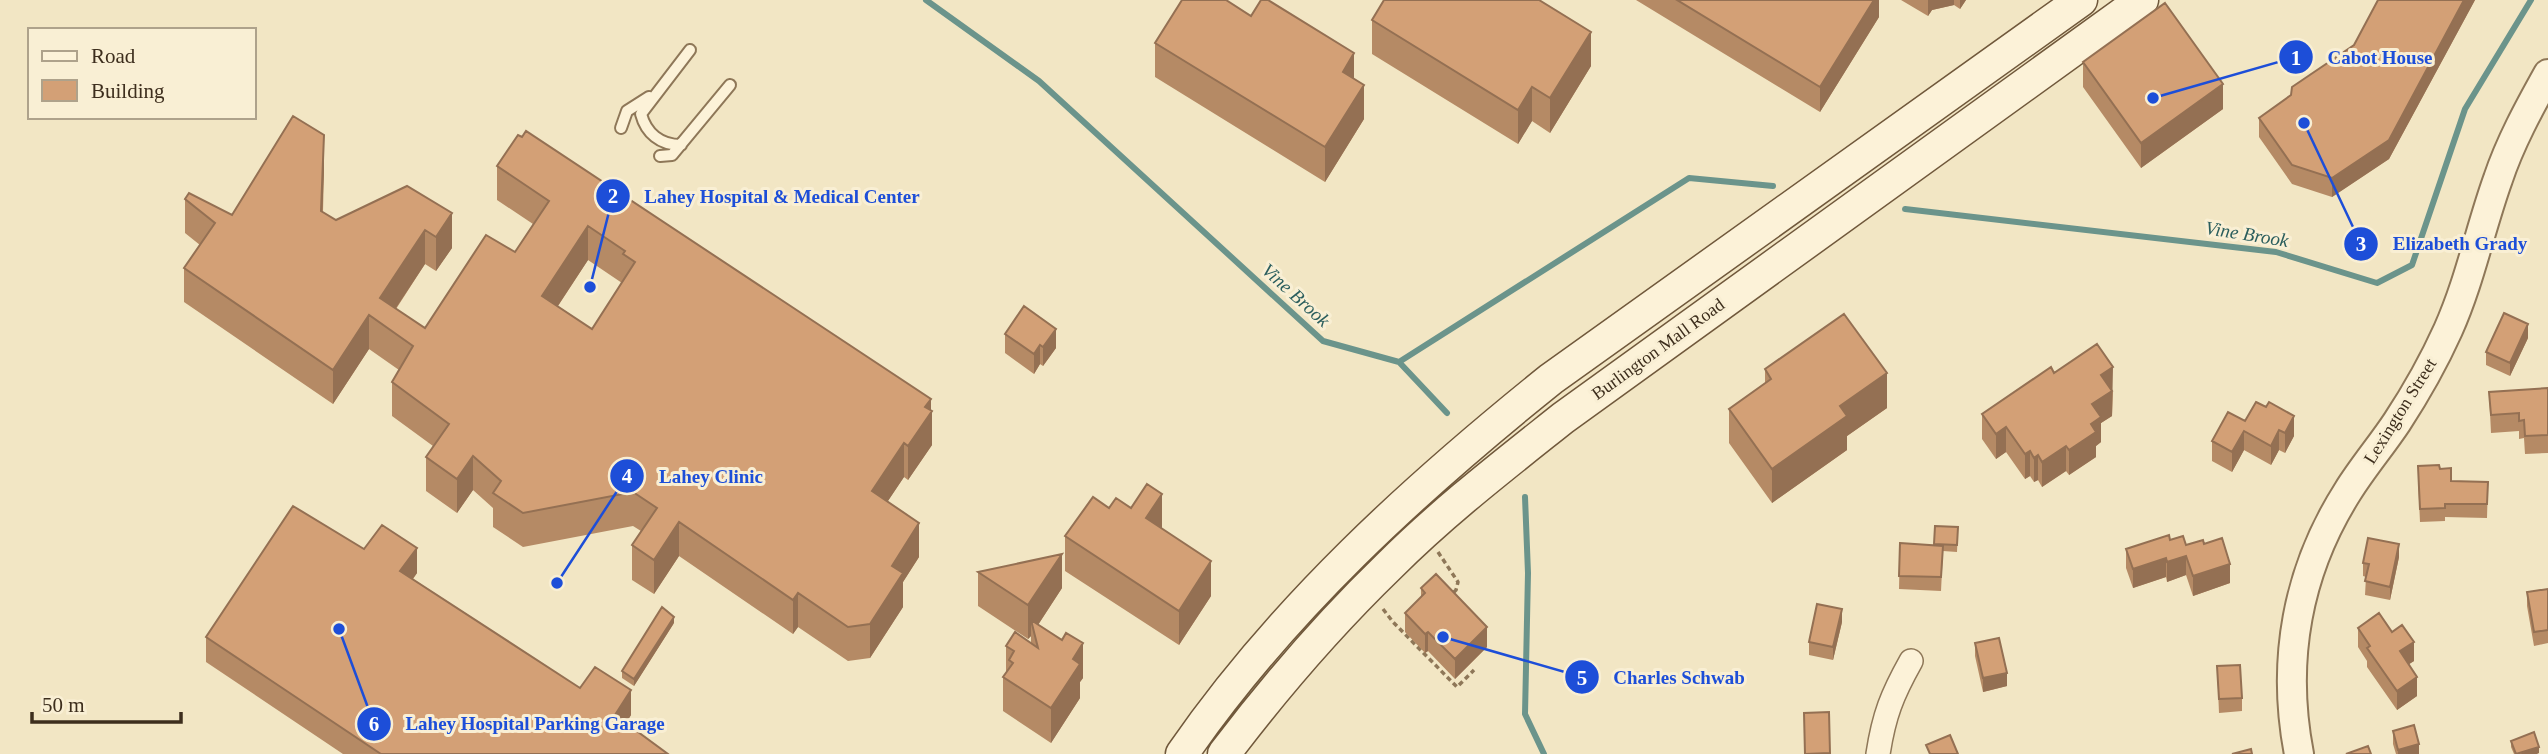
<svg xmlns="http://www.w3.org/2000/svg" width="2548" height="754" font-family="'Times New Roman',serif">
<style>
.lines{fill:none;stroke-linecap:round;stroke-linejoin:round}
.stream{stroke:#6b948b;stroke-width:6}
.service-casing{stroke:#8e7758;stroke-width:14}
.minor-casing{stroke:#8e7758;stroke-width:26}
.tertiary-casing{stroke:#8e7758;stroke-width:32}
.secondary-casing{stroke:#70583b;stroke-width:35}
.path{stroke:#8e7758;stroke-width:3.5;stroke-dasharray:5 3.5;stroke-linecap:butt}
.service{stroke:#fcf2d8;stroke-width:10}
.minor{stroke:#fcf2d8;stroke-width:23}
.tertiary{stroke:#fcf2d8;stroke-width:28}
.secondary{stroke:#fcf2d8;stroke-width:32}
.wall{fill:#b58a65;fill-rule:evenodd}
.shaded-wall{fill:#947053}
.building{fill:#d3a076;stroke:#947053;stroke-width:2;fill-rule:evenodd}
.labels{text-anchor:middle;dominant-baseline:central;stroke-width:6;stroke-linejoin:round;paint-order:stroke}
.street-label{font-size:18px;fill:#3d2e1d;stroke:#f9efd4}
.water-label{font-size:19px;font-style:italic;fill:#2b5e5d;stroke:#f9efd4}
.leader{fill:none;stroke:#1d4ed8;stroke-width:2.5}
.callout-dot{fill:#1d4ed8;stroke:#f9efd4;stroke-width:2.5}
.mark-label{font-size:21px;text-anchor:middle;font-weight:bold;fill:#fff}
.callout-label{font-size:19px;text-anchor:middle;font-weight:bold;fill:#1d4ed8;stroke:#f9efd4;stroke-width:6;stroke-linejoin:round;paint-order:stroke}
</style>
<rect width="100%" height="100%" fill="#f2e6c4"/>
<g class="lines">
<path class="stream" d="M926 0 1039 81 1323 341 1399 362 1689 178 1773 186
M1905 209 2276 252 2377 283 2412 265 2465 109 2531 0
M1399 362 1447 413
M1525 497 1528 573 1525 714 1544 754"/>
<defs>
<path id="service" d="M621 128 627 111 649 97
M681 145C660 145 646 133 641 114L690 50
M660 156 672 155 730 85"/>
<path id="minor" d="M1878 754C1884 715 1892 695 1911 661"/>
<path id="tertiary" d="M2299 754C2281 661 2297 571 2348 491 2363 467 2381 446 2397 422 2416 393 2434 361 2448 330 2470 281 2480 229 2498 179 2510 143 2529 108 2548 74"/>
<path id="secondary" d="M1182 754C1282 609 1414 489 1551 379L2081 0
M1224 754C1274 688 1329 624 1389 566 1443 512 1504 465 1563 418L2142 0"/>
</defs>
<use href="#service" class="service-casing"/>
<use href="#minor" class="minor-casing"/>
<use href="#tertiary" class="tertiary-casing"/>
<use href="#secondary" class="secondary-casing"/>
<path class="path" d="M1438 552 1458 582 1456 590 1451 595
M1383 609 1393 622 1457 687 1474 670"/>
<use href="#service" class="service"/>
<use href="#minor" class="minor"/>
<use href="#tertiary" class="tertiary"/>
<use href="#secondary" class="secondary"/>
</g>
<path class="wall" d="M1636 0H1879V17L1820 112Z
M1901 0H1966L1960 9 1954 5 1932 10 1928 16Z
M2378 0H2475L2389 159 2332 197 2292 184 2259 137V118L2291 95 2354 45Z
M1372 20 1591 66 1550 133 1532 121 1518 144 1372 54Z
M1155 43 1354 79 1364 119 1325 182 1155 77Z
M2083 62 2223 109 2141 168 2083 87Z
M497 166 931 410 932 445 908 480 904 477 887 502 919 557 903 582V607L870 658 848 661 798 627 793 634 679 556 654 594 632 580V545L641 531 633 526 523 547 493 527V508L473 490 457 513 426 491V457L433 446 392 416V382L399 370 369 349 333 404 184 302V268L200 245 185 233V199L232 215 324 169 323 212 336 220 407 186 452 248 436 271 425 264 396 309 425 328 515 252 533 224 497 200ZM588 260 622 283 592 329 558 306Z
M1005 334 1056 348 1043 366 1040 364 1034 374 1005 353Z
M2528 338 2510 376 2486 365V352Z
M1765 369 1887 408 1847 436V450L1772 503 1729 443V409L1765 384Z
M2054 373 2113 392 2112 416 2101 423V442L2096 446V457L2069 475 2066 471 2042 487 2038 480 2034 482 2030 476 2025 479 2006 452 1996 459 1982 439V414Z
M2548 388V453L2525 454 2524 438 2519 439V431L2491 433 2489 392Z
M2256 402 2294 436 2285 453 2279 450 2271 465 2244 450 2232 472 2212 461V441L2245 421Z
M2440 469 2451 481 2488 482 2487 518 2445 517V521L2420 522 2418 479Z
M1109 508 1162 528 1211 596 1179 645 1065 571V536Z
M1935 526 1958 527 1957 552 1943 551 1941 591 1899 589 1900 543 1934 546Z
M2170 540 2186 545 2204 544 2230 583 2193 596 2186 575 2167 582 2166 577 2133 588 2126 568V549Z
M364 549 417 573 413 579 580 688 631 715 626 723 668 754H343L206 662V637Z
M2399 557 2390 600 2365 595 2366 577 2363 576V563Z
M978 572 1062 588 1038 625 1083 678 1080 682V698L1051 743 1003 711V677L1006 673V646L1031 643V636L1028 639 978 606Z
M1421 588 1487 647 1455 679 1428 651 1425 653 1405 632V613L1421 597Z
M2548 589V643L2534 646 2527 606V592Z
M1842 622 1833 660 1809 655V642Z
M674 623 634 686 622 678V671Z
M2358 628 2414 661 2409 664 2417 696 2397 710 2367 667V661L2358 647Z
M1975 643 2007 686 1983 692 1975 656Z
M2217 666 2242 698V711L2219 713Z
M2393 731 2419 754H2396L2393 744Z
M2511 741 2539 753 2514 754 2511 747Z"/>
<path class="shaded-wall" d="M1874 0H1879V17L1820 112V87Z
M1928 0H1954V5L1932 10 1928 16Z
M1960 0H1966L1960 9Z
M2464 0H2475L2389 159 2332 197V178Z
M1591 32V66L1550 133V98Z
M1354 53V87L1343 72Z
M2223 84V109L2141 168V143Z
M1364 85V119L1325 182V147Z
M1532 87V121L1518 144V110Z
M324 135V169L321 245V211Z
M452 213V248L436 271V237Z
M588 226V260L542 330V296Z
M425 230V264L384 326 380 298Z
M369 315V349L333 404V370Z
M2528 324V338L2510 376V363Z
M1056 329V348L1043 366V347Z
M1040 345V364L1034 374V354Z
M2113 367 2112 416 2101 423V442L2096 446V457L2069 475V450L2092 404 2101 375Z
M1887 373V408L1847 436V450L1772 503V469L1840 406Z
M931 399V413L932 411V445L908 480V446L925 407Z
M2294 416V436L2285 453V433Z
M2006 427V452L1996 459V434Z
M2279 430V450L2271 465V446Z
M2244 431V450L2232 472V452Z
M904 443V477L872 525V491Z
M2066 446V471L2042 487V462Z
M2030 451V476L2025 479V454Z
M2038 455V480L2034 482V458Z
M473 456V490L457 513V479Z
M1162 494V528L1146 553V518Z
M679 522V556L654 594V560Z
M919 523V557L903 582V607L870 658V624L892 566Z
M2399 544V557L2390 600V587Z
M417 548V573L400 596V571Z
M1062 554V588L1034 631 1031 620V636L1028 639V605Z
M2186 556V575L2167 582V562Z
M2166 558V577L2133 588V569Z
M1211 561V596L1179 645V611Z
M2230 564V583L2193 596V576Z
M798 593V627L793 634V600Z
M1842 609V622L1833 660V647Z
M674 617V623L634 686V679Z
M1487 627V647L1455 679V659Z
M1428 632V651L1425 653V634Z
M2414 642V661L2400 670V651Z
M1083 643V678L1080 682V698L1051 743V708L1073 659Z
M2007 673V686L1983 692V678Z
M2417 677V696L2397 710V691Z
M631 690V715L615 740V715Z
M2419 744V754H2398V750Z
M2539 747V753L2537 754H2519Z"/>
<path class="building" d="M1182 0H1226L1251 16 1261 0H1268L1354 53 1343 72 1364 85 1325 147 1155 43Z
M1384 0H1539L1591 32 1550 98 1532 87 1518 110 1372 20Z
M1677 0H1874L1820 87Z
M2378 0H2464L2389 140 2332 178 2292 165 2259 118 2291 95 2292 87 2354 45Z
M2165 3 2223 84 2141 143 2083 62Z
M293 116 324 135 321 211 336 220 407 186 452 213 436 237 425 230 380 298 425 328 486 235 515 252 549 201 497 166 518 135 522 137 526 131 931 399 925 407 932 411 908 446 904 443 872 491 919 523 892 566 903 573 870 624 848 627 798 593 793 600 679 522 654 560 632 545 657 508 633 492 523 513 493 493 501 481 473 456 457 479 426 457 449 424 392 382 413 346 369 315 333 370 184 268 215 223 185 199 189 193 232 215ZM588 226 625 251 623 254 635 262 592 329 542 296Z
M1024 306 1056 329 1043 347 1040 345 1034 354 1005 334Z
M2504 313 2528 324 2510 363 2486 352Z
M1844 314 1887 373 1840 406 1847 416 1772 469 1729 409 1771 379 1765 369Z
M2097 344 2113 367 2101 375 2112 391 2092 404 2101 417 2091 424 2096 432 2069 450 2066 446 2042 462 2038 455 2034 458 2030 451 2025 454 2006 427 1996 434 1982 414 2051 367 2054 373Z
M2548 388V435L2525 436 2524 420 2519 421V413L2491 415 2489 392Z
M2256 402 2266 407 2269 402 2294 416 2285 433 2279 430 2271 446 2244 431 2232 452 2212 441 2228 412 2245 421Z
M2439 465 2440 469 2451 468V481L2488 482 2487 504H2445V508L2420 509 2418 466Z
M1147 484 1162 494 1146 518 1211 561 1179 611 1065 536 1093 497 1109 508 1116 498 1131 508Z
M293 506 364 549 382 525 417 548 400 571 580 688 595 667 631 690 615 715 668 754H381L206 637Z
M1935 526 1958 527 1957 545 1934 544Z
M2169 535 2170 540 2183 536 2186 545 2203 540 2204 544 2222 538 2230 564 2193 576 2186 556 2167 562 2166 558 2133 569 2126 549Z
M2368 538 2399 544 2390 587 2365 581 2369 564 2363 563Z
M1900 543 1943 546 1941 577 1899 576Z
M1062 554 1028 605 978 572Z
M1436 574 1487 627 1455 659 1428 632 1425 634 1405 613 1425 593 1421 588Z
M2548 589V630L2534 632 2527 592Z
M1817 604 1842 609 1833 647 1809 642Z
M662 607 674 617 634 679 622 671Z
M2379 613 2392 632 2402 625 2414 642 2400 651 2417 677 2397 691 2367 648 2370 646 2358 628Z
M1031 620 1062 640 1066 633 1083 643 1073 659 1080 664 1051 708 1003 677 1013 663 1009 660 1014 651 1006 646 1015 632 1038 648Z
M1999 638 2007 673 1983 678 1975 643Z
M2240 665 2242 698 2219 699 2217 666Z
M1829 712 1830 753 1805 754 1804 713Z
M2414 725 2419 744 2398 750 2393 731Z
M2534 732 2539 747 2516 754 2511 741Z
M1950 735 1958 754H1930L1926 745Z
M2368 746 2371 754H2346Z
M2251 749 2252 754H2232Z"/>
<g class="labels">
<g class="street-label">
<text transform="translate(1658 349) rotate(-36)">Burlington Mall Road</text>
<text transform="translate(2400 411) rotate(-58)">Lexington Street</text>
</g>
<g class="water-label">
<text transform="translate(2247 234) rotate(9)">Vine Brook</text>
<text transform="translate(1296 295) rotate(42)">Vine Brook</text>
</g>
</g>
<path class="leader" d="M2153 98L2296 57M590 287L613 196M2304 123L2361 244M557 583L627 476M1443 637L1582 677M339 629L374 724"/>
<g class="callout-dot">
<circle cx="2153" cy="98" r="7"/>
<circle cx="590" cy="287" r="7"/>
<circle cx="2304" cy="123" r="7"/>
<circle cx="557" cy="583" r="7"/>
<circle cx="1443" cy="637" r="7"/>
<circle cx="339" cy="629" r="7"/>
<circle cx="2296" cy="57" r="18"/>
<circle cx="613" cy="196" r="18"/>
<circle cx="2361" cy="244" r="18"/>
<circle cx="627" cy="476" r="18"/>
<circle cx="1582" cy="677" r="18"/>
<circle cx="374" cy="724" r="18"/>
</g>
<g class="mark-label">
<text x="2296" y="65">1</text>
<text x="613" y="203">2</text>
<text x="2361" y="251">3</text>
<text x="627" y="483">4</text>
<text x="1582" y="685">5</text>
<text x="374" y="731">6</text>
</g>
<g class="callout-label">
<text x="2380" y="64">Cabot House</text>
<text x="782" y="203">Lahey Hospital &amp; Medical Center</text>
<text x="2460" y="250">Elizabeth Grady</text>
<text x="711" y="483">Lahey Clinic</text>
<text x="1679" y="684">Charles Schwab</text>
<text x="535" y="730">Lahey Hospital Parking Garage</text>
</g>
<rect x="28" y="28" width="228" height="91" fill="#f9efd4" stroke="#aea28b" stroke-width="2"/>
<rect x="42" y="51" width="35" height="10" fill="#fcf2d8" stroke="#aea28b" stroke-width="2"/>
<text x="91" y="63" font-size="21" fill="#3d2e1d">Road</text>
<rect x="42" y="80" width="35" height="21" fill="#d3a076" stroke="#aea28b" stroke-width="2"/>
<text x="91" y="98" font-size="21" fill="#3d2e1d">Building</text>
<path d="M32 712v10h149v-10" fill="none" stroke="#3d2e1d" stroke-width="3.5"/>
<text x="42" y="712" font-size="21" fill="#3d2e1d" stroke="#f9efd4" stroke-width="5" paint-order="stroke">50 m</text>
</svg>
